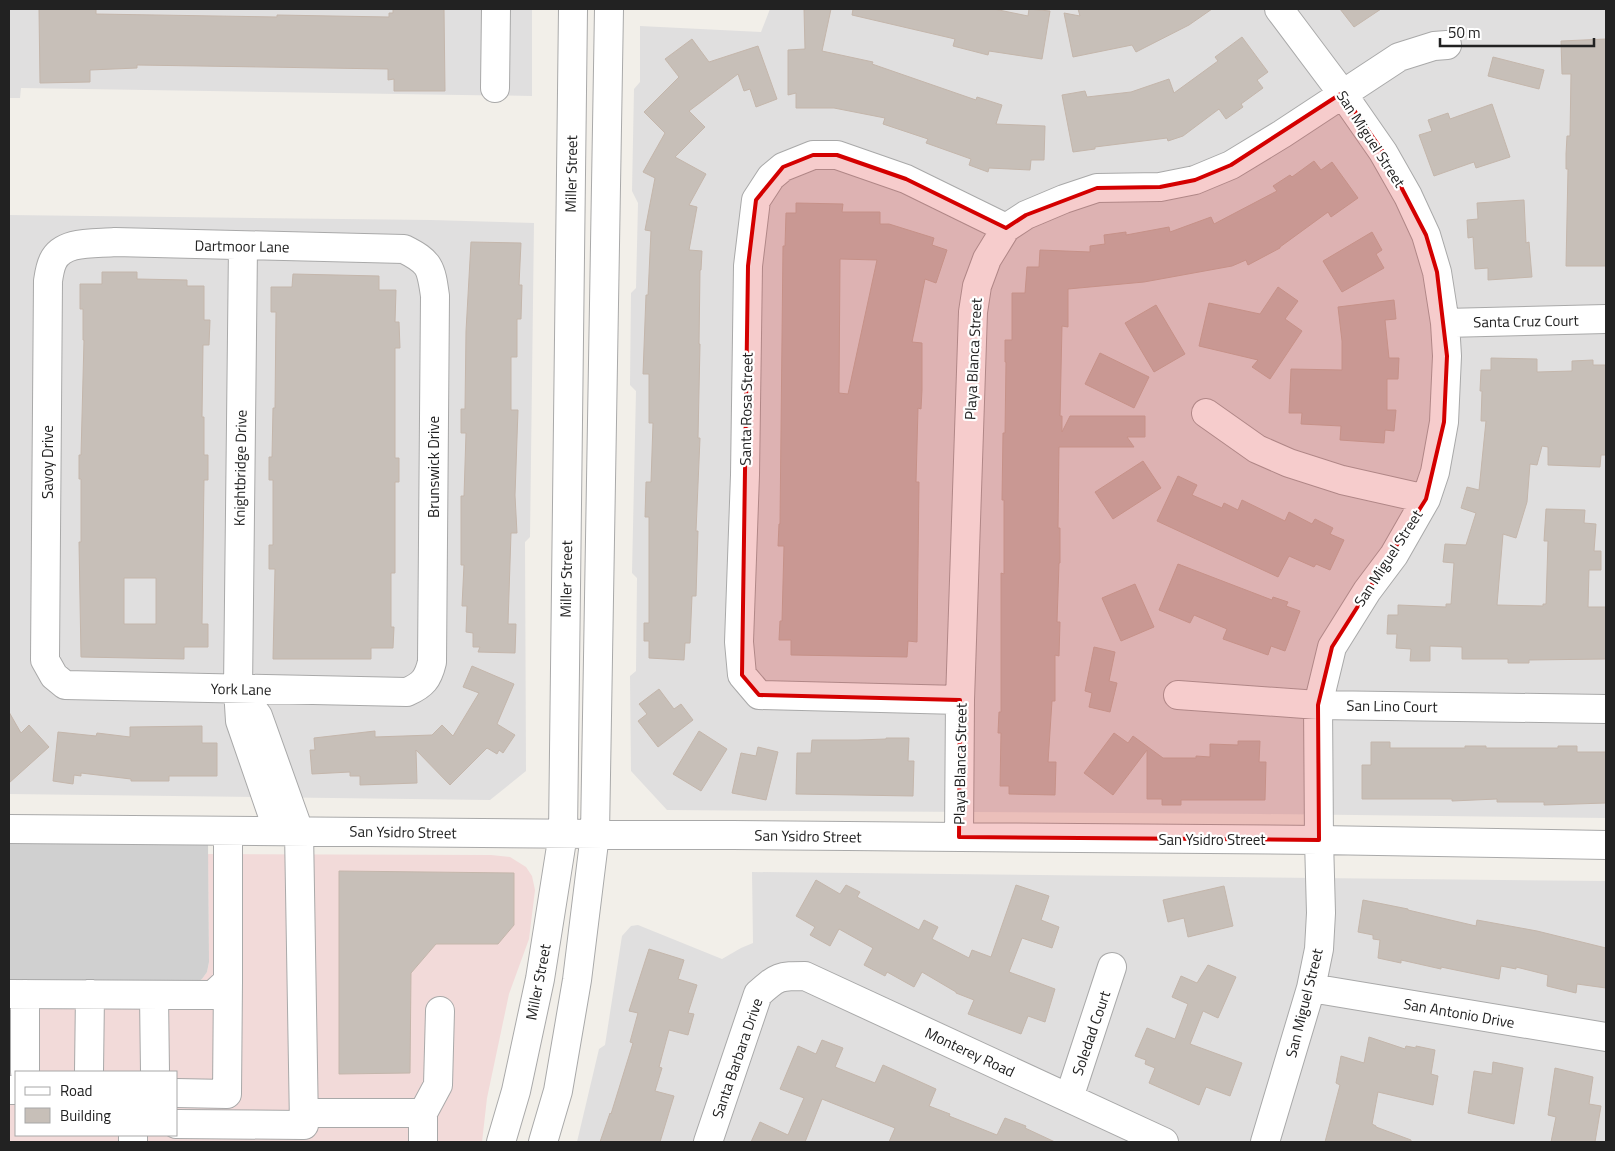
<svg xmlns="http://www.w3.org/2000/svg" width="1615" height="1151" font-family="'Titillium Web',sans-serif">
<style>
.residential{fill:#e0dfdf}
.commercial{fill:#f2dad9;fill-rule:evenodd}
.religious{fill:#d0d0d0}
.building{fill:#c7bfb8;stroke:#c4b6ab;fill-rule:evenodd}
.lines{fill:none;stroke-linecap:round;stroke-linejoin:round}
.minor-casing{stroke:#a9a9a9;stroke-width:30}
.minor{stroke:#fff;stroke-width:28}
.marked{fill:#d40000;fill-opacity:0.2;stroke:#d40000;stroke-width:4;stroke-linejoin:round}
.labels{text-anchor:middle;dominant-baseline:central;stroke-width:4.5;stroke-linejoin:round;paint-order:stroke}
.street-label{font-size:15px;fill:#222;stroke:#fff}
</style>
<rect width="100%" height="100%" fill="#f2efe9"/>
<path class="residential" d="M9 9H532V96L21 88 20 98H9Z
M770 9H1606V818L1261 814 667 810 631 771 630 676 636 671 637 578 632 573 636 391 630 385 631 293 636 288 638 203 632 191 634 89 640 82V26L761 32Z
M9 215 431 220 534 223 530 537 525 542 526 771 490 800 9 794Z
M752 872 1606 881V1142H577L599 1049 605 1045 622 936 631 926 638 925 722 959 741 948 753 943Z"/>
<path class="commercial" d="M208 854 491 855 510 857 526 867 532 876 535 890 529 939 509 994 487 1098 482 1142H9V981L196 983 202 979 207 972 209 962ZM16 1072H176V1135H16Z"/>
<path class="religious" d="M9 842 208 843 209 962 207 972 202 979 196 983 9 981Z"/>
<path class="building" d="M39 9H96V14L277 17V15L389 17V13H393V9H444L445 91H394V79L388 80V69L137 65V68L90 70V82L40 83Z
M804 9H831L822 51 873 62 872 64 976 100 977 97 1002 105 996 124 1045 126 1044 160H1031L1030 170 989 168 988 172 969 165 971 159 926 143 928 139 883 124 885 118 834 108H796V93L788 95V50L805 49Z
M853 9H994L1028 16 1029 9 1050 11 1042 59 989 51 988 55 953 46 955 39 852 15Z
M1078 9H1212L1189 25 1136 52 1132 45 1073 57 1064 13 1080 16Z
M1340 9H1381L1354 27Z
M1242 37 1268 72 1257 80 1263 88 1241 104 1243 107 1226 119 1219 109 1183 136 1168 141 1167 138 1095 147V149L1073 152 1062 95 1085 91 1087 97 1131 92 1169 79 1174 93 1218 61 1215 57Z
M692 39 709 62 758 46 777 99 756 107 750 89 744 91 738 74 689 111 705 127 675 157 706 174 689 205 697 207 689 250 702 251 701 270H700L699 344H700L698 438H700L696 531H698L696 596H692L690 643H685L684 660 649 658V641H644V623H649V517H645L646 482H651L653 423H649V374H643L646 295H648L651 231 645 230 655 178 643 172 665 133 644 112 679 77 665 59Z
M1606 39V266H1566L1568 169H1566V154L1567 136H1570L1571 74H1562L1561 41Z
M1493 57 1544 70 1539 89 1488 76Z
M1492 104 1510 157 1476 168 1474 162 1434 176 1419 135 1432 131 1428 120 1448 113 1450 119Z
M1314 161 1321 170 1332 162 1358 198 1331 217 1328 212 1280 247V248L1248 265 1246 260 1232 266 1144 282 1068 289V327L1062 326 1060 416H1062V432L1070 416H1145V437H1127L1134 447H1059L1058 528H1060V563H1059L1057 622H1060L1059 656 1055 655V701H1052L1048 762H1056L1055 795 1009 794V786H1000L1001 733H998L999 712H1001V573L1004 574V500H1002L1003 433H1005L1006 362H1005V340H1012V293H1025L1027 267H1039L1040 250 1090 252V246L1105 244 1104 235 1126 232V235L1169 227 1170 232 1211 217 1214 224 1277 191 1273 186 1290 175 1292 177Z
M1524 200 1526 243 1529 242 1532 277 1488 280V268L1475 269 1473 237 1468 238 1467 220 1478 219 1477 203Z
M796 203 843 204 842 212H880V224H889L934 238 932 245 947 250 936 283 925 279 912 342 922 343V390L921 409 918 408 916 482H919L917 642 908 641 907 657 791 655V640H779L780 621H782L784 546H778L779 524H780L783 246H785L786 213H796ZM840 259 877 260 848 394 839 393Z
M1372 232 1382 250 1376 254 1384 268 1342 292 1323 261Z
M471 242 521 243 519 285H522L521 319H517V357H511V410H518L515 495 517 533H511L508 624H516L515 653 478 652 480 647H473V633L466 632 467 606H462L464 565H461V496H464L466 433H461V409H465L466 331Z
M102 272H137V279L187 280V286H204V320H210L209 345H203L202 417H204V455H208V480H204L202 624H208V647H184V659L81 657 79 542H81V479H79V455H81L84 340H83V309H80V284H102ZM124 578H156V624H124Z
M293 274 379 276V290H396L395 322H399L400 348H395V458H399V482H395V573H391V627H394L393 648H371V659H273L275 569H269V545H273V480H269V457H272L273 408H275L276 312H271V287H292Z
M1278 287 1298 301 1285 319 1302 331 1270 379 1252 367 1258 360 1199 346 1209 303 1260 314Z
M1394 300 1396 319 1385 320 1389 358H1399L1398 379H1387V410H1396L1394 431 1385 430 1384 443 1340 440 1341 426 1301 424 1302 413H1289L1291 369 1342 370V341L1338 307Z
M1156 305 1185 354 1154 372 1125 323Z
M1100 353 1149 377 1134 408 1085 384Z
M1491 358 1537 359V372L1572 371V361L1593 360V365H1606V455H1601L1600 467 1548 465V447L1542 446 1537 465 1530 464 1527 502 1516 538 1503 534 1497 605 1543 606V604H1546L1548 541H1544L1546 509 1585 510 1584 523 1596 524 1594 551H1601V570H1589L1588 607H1606V659L1529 660V663H1508V659H1462V647L1430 646V661H1410L1411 649 1396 648 1397 634H1387L1388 615H1398V605L1446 607V604H1451L1454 563 1443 562 1445 544 1466 545 1476 513 1461 508 1467 487 1479 490 1486 421H1481L1482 391H1480L1481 370H1491Z
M1143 461 1161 488 1113 519 1095 492Z
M1178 476 1197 485 1192 495 1222 508 1224 503 1238 510 1242 500 1285 521 1289 512 1312 524 1315 519 1333 528 1330 534 1344 540 1330 570 1316 564 1314 567 1289 556 1278 577 1157 521Z
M1178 564 1272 600 1273 597 1288 602 1286 606 1300 611 1285 651 1271 646 1268 655 1223 639 1227 629 1194 615 1190 623 1159 610Z
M1135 584 1154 627 1121 641 1102 598Z
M1094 647 1115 652 1109 681 1117 683 1110 712 1089 707 1092 693 1085 691Z
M472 666 514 684 497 724 515 735 503 753 499 750 497 754 487 748 450 785 416 750 417 783 360 785V776H350V772L312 774 310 750H315L314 738 375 731V737L432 735 442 725 453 736 479 693 463 687Z
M659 689 674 709 681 704 693 720 658 747 638 721 647 714 639 704Z
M9 712 21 733 29 725 49 747 9 783Z
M202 726V743H217V776H169V781H131V779L81 773V776L74 775 73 784 53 781 58 732 96 736 97 733 130 737V727Z
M699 731 727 749 701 791 673 774Z
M1114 733 1128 743 1133 736 1163 758H1196V756L1210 757V744L1238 745V741H1260L1259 762H1266L1265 800H1181V805H1162V799H1147V750L1113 795 1084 773Z
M886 738H909L908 761H914L913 796 796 794 797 753H811L812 740H858L886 739Z
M1371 742H1390V748H1465V746H1486V748H1558V746H1577V752H1606V803L1544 805V802H1497V799L1452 801V799H1362V765H1371Z
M758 747 778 752 766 800 732 793 741 753 756 756Z
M339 871 514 873V925L498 944H436L411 973 410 1073 339 1074Z
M816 880 840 894 846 885 860 892 857 897 919 930 924 920 938 927 932 939 969 958 972 950 991 957 1016 885 1049 896 1041 920 1059 927 1052 948 1022 938 1009 972 1055 989 1045 1022 1028 1016 1021 1034 968 1014 974 1000 956 993V992L922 972 914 987 887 972 885 976 864 965 873 948 839 929 830 946 810 935 815 927 796 916Z
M1224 886 1233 926 1188 937 1184 918 1168 922 1163 900Z
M1363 900 1408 909V910L1476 926 1477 920 1537 931 1606 948V988L1577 984 1576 993 1547 986 1548 975 1516 967V969L1501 966 1499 979 1441 967V969L1401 960V963L1378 958 1380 940 1373 939V935L1358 932Z
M649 949 684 960 678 979 697 985 688 1013 694 1014 688 1035 669 1030 659 1067 662 1068 655 1091 674 1096 660 1142H600L610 1113 611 1114 633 1043 630 1042 638 1013 629 1011Z
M1208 965 1236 977 1218 1018 1203 1011 1190 1044 1242 1063 1230 1096 1206 1087 1199 1105 1149 1083 1155 1068 1145 1064 1146 1060 1135 1056 1147 1028 1175 1039 1188 1004 1172 997 1181 976 1197 983Z
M1369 1037 1405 1049 1406 1046 1416 1048V1046L1435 1050 1431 1074 1438 1076 1433 1105 1378 1092 1372 1124 1376 1126V1127L1411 1140V1142H1325L1340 1085 1336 1083 1341 1056 1364 1063Z
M822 1040 843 1048 835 1067 875 1083 883 1065 936 1089 929 1106 950 1114 949 1116 997 1135 1005 1118 1026 1126 1025 1128 1055 1142H889L895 1128 822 1099 805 1142H751L760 1122 788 1135 804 1098 780 1089 798 1046 816 1054Z
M1493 1062 1523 1068 1514 1124 1468 1113 1474 1071 1492 1074Z
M1555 1068 1593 1077 1589 1104 1601 1106 1595 1142H1551L1556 1117 1548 1115Z"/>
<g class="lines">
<defs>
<path id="minor" d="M495 88 496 9
M115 242 404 249C430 262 431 267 435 296L432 662C428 679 423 685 407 692L65 685 54 676 45 660 48 281C49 274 50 267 53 261 63 240 95 244 115 242Z
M243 246 238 689 240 721 278 831
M1445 323 1606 319
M1206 413 1257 449 1289 463 1342 480 1426 499
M1178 695 1318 705 1606 709
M960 700 759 695 742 675 739 642 745 475 748 266 756 200 771 177 783 167 813 155H837L906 179 1006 228
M9 829 1319 840 1606 845
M959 837 960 700 973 312 977 286 987 259 1006 228 1026 215 1064 199 1097 188 1160 187 1195 180 1231 165 1282 134 1399 57 1434 46 1447 45
M1311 988 1606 1037
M9 994 213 995 228 981V831
M154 995 155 1072
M25 1072V994
M89 1072 90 994
M9 1090H16
M176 1093 227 1094 228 981
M1069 1098 1112 967
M304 1113H423
M176 1124 304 1125 299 831 258 716 239 690
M133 1142V1135
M423 1142V1113L438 1085 440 1011
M501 1142 516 1091 540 979 563 834 573 9
M543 1142 558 1091 577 980 595 834 609 9
M708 1142 758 994C778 976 779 976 805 976L1164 1142
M1265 1142 1311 988 1319 949 1321 913 1319 840 1318 705 1332 647 1367 591 1394 555 1426 499 1435 472 1444 422 1447 356 1445 323 1437 272 1426 235 1408 196 1383 152 1342 93 1279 9"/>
</defs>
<use href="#minor" class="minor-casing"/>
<use href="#minor" class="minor"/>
</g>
<path class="marked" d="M1342 93 1383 152 1426 235 1437 272 1447 356 1444 422 1426 499 1332 647 1318 705 1319 840 959 837 960 700 759 695 742 675 748 266 756 200 783 167 813 155H837L906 179 1006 228 1026 215 1097 188 1160 187 1195 180 1231 165Z"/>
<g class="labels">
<g class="street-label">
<text transform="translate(1371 139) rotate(57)">San Miguel Street</text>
<text transform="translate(571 174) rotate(-89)">Miller Street</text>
<text transform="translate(242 246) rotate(1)">Dartmoor Lane</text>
<text transform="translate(1526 321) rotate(-1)">Santa Cruz Court</text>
<text transform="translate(973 359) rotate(-87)">Playa Blanca Street</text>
<text transform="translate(746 409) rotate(-89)">Santa Rosa Street</text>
<text transform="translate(47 462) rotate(-90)">Savoy Drive</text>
<text transform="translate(433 467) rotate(-90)">Brunswick Drive</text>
<text transform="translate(240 468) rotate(-89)">Knightbridge Drive</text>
<text transform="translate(1388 558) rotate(-57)">San Miguel Street</text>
<text transform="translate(566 579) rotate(-89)">Miller Street</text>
<text transform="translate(241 689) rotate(1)">York Lane</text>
<text transform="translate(1392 706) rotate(1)">San Lino Court</text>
<text transform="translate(960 764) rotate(-89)">Playa Blanca Street</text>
<text transform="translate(403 832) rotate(1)">San Ysidro Street</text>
<text transform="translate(808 836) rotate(1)">San Ysidro Street</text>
<text x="1212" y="839">San Ysidro Street</text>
<text transform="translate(538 982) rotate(-79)">Miller Street</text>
<text transform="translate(1304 1003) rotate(-76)">San Miguel Street</text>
<text transform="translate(1459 1013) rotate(10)">San Antonio Drive</text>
<text transform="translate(1091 1033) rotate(-71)">Soledad Court</text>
<text transform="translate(970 1052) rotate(25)">Monterey Road</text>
<text transform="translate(737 1058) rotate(-71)">Santa Barbara Drive</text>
</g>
</g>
<rect width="1615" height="1151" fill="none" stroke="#222222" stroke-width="20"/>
<rect x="15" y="1071" width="162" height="65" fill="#ffffff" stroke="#a7a7a7"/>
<rect x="25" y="1087" width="25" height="8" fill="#ffffff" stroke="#a7a7a7"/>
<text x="60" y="1096" font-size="15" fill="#222222">Road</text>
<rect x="25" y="1108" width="25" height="15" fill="#c7bfb8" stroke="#a7a7a7"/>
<text x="60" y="1121" font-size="15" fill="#222222">Building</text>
<path d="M1440 38v8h154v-8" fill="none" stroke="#222222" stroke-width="2.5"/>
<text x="1448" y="38" font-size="15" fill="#222222" stroke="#ffffff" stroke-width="4" paint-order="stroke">50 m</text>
</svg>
